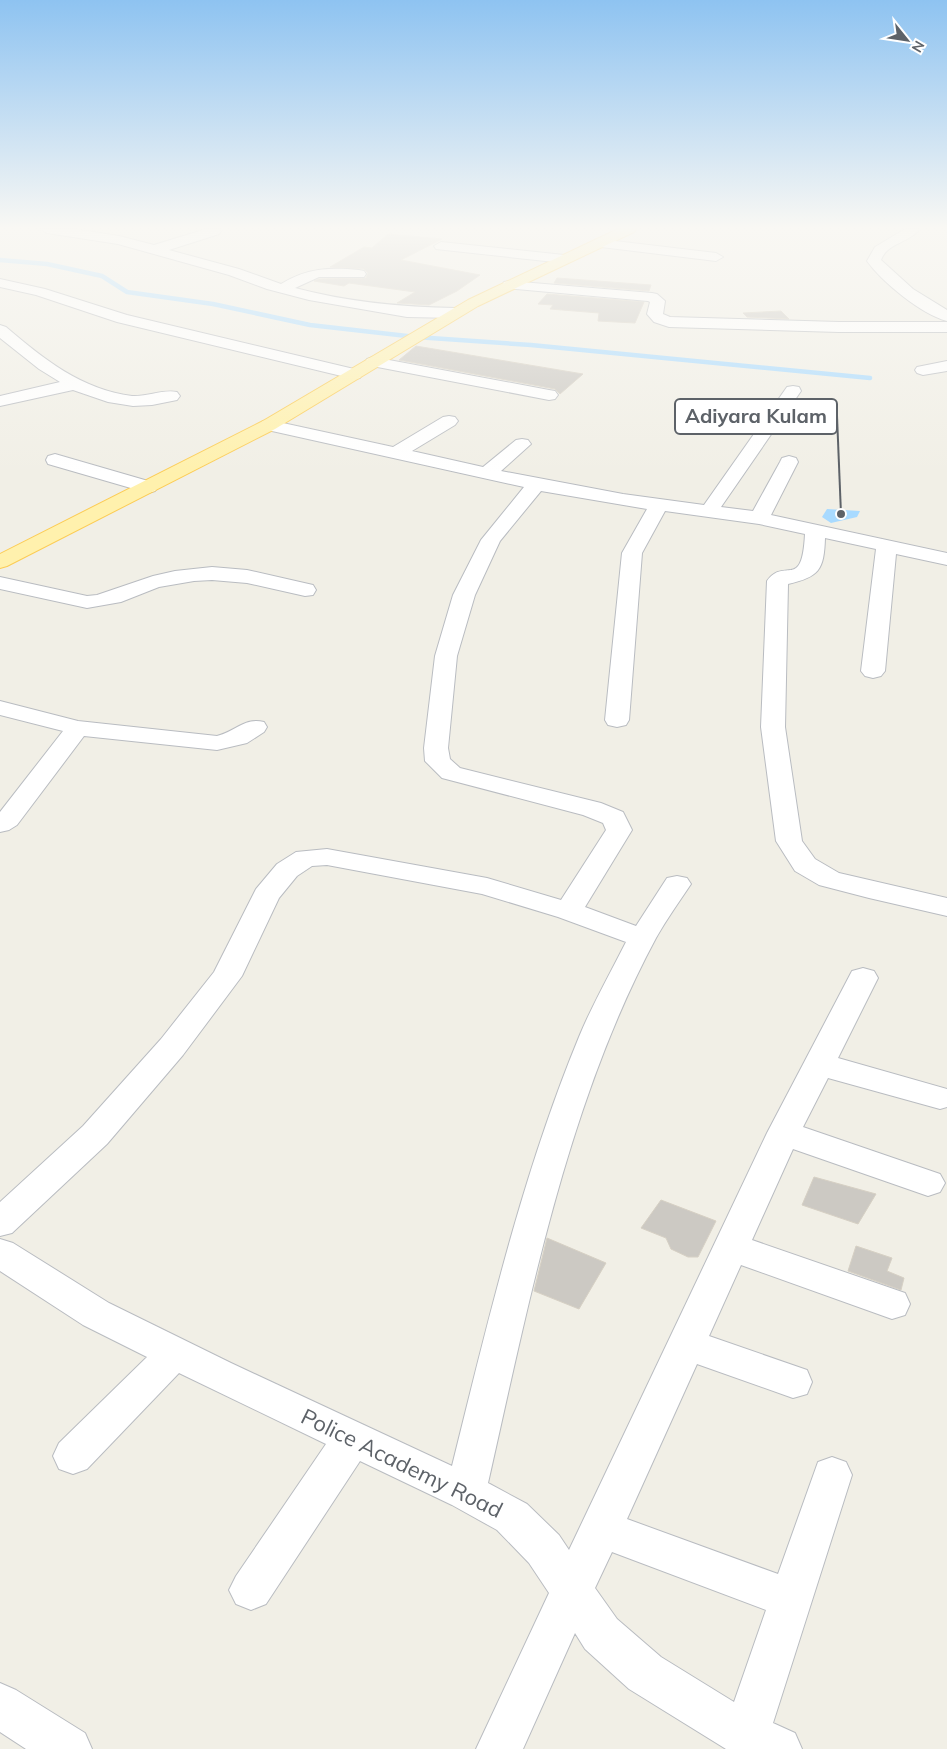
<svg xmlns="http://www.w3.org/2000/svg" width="947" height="1749" font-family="Mulish,sans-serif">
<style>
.water{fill:#a8daff}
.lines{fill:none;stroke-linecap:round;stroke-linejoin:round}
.stream{stroke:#a8daff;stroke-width:4.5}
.building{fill:#ccc9c3;stroke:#d6d0c4}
.minor-casing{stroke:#b9bcc1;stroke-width:2}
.major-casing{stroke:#fccc54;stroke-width:2}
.minor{fill:#fff;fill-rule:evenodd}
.major{fill:#fff1ad;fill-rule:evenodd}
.labels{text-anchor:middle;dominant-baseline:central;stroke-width:4;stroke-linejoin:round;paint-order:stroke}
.near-street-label{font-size:22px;fill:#5d6268;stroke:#fff}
.leader{fill:none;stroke:#5d6268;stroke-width:2}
.callout-dot{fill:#5d6268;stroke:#fff;stroke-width:2}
.callout{fill:#fff;stroke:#5d6268;stroke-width:2}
.callout-label{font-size:20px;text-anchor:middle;font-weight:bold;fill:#5d6268}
</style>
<rect width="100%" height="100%" fill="#f1efe6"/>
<path class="water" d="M827 509 860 511 857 517 831 523 822 517Z"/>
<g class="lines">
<path class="stream" d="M0 260 47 264 102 276 127 292 213 304 310 325 416 337 531 345 870 378"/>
</g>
<path class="building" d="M388 234 442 239 401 260 480 275 457 291 429 305 397 303 415 292 349 283 344 286 314 281 319 279 366 278 368 273 364 269 330 267 364 247 372 248Z
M557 278 651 285 649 291 554 283Z
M547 294 644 302 635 323 598 321 599 313 550 309 553 305 538 304Z
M781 311 789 319 747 317 743 313Z
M416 346 583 374 560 394 555 389 399 360Z
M814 1177 876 1194 858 1224 802 1205Z
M661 1200 716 1221 698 1257H688L671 1249 666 1238 641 1228Z
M547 1238 606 1263 579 1309 534 1291Z
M856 1246 892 1258 887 1271 904 1278 901 1290 848 1271Z"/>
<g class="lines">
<defs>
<path id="minor" d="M40 229H74L119 236 154 245 206 229H219L221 231 219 234 169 250 239 269 281 284C307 268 329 267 359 270L364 271 366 274 364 277H319L295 288C348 302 401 307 455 308L460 310 463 313 460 316 455 318 407 317 309 300 267 289 229 275 118 244 47 233Z
M905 229H920C909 243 887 243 881 260L913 289 947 310V321C921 314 882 282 867 261L875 247Z
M598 239 716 253 723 257 716 261 593 246 591 243Z
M441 242 564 255 571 259 564 263 436 249 434 246Z
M0 279 45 289 127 315 354 369 360 370 362 374 360 378 354 379 117 322 36 295 0 287Z
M509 281 652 293 657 294 665 301 663 314 670 317 839 322H947V332H839L669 327 654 322 647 314 650 302 648 301 504 288 502 285 504 282Z
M0 325 6 327C42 358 82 390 132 396 147 397 163 389 177 392L180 396 177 400 152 405 133 406 108 402 73 390 0 406V396L60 382 39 369 0 338Z
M373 357 549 390 555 391 558 395 555 399 549 400 367 365 365 362 367 359Z
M947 361V371L923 375 917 373 915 370 917 367Z
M793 386 799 387 801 391 721 507 753 511 780 462 782 458 789 456 796 458 798 462 771 515 947 553V565L896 554 885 671 881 676 873 678 865 676 861 671 876 549 825 538C824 570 819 577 788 584L785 727 802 841 815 859 839 873 947 898V916L869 898 819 885 795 871 776 841 761 727 767 581C785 556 802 592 805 534L759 524 665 511 642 553 629 720 626 725 617 727 608 725 605 720 622 553 647 509 541 491 500 541 475 595 457 656 448 748 450 759 460 768 601 803 623 812 632 830 585 907 636 926 667 878 677 876 687 878 691 884C679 902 666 920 656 938 567 1103 529 1302 488 1483L527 1504 559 1535 569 1550 767 1133 852 971 863 968 874 971 878 978 838 1058 947 1089V1107L940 1109 828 1078 803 1127 940 1174 945 1183 940 1192 928 1196 793 1149 752 1240 905 1293 910 1304 905 1315 892 1319 741 1265 709 1336 807 1370 812 1382 807 1394 793 1398 697 1364 627 1519 778 1574 818 1462 832 1457 846 1462 852 1475 773 1723 795 1733 802 1749H726L629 1689 585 1649 575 1633 523 1749H476L549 1593 529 1563 497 1530 452 1505 360 1461 266 1604 251 1610 236 1604 229 1590 236 1576 326 1444 179 1373 87 1469 73 1474 59 1469 53 1456 59 1443 147 1357 83 1325 0 1271V1239L13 1243 109 1303 231 1363 452 1466C488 1321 522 1175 579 1037 592 1005 610 974 626 942L558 917 482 894 327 865 312 866 297 876 279 898 242 976 183 1055 107 1144 12 1233 0 1236V1202L83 1126 161 1039 214 972 256 889 277 864 296 852 327 849 487 878 561 900 606 830 603 823 583 815 442 778 425 761 424 748 435 656 453 595 481 540 524 487 263 429 260 425 263 421 269 420 393 447 443 417 449 416 455 417 458 421 455 425 412 451 483 467 516 440 522 439 528 440 531 444 501 471 623 494 704 505 787 387ZM612 1552 766 1610 734 1702 661 1657 617 1619 595 1588Z
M55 454 155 483 158 487 155 491 148 493 48 464 46 460 48 456Z
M212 567 247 570 313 585 316 590 313 595 305 596 247 583 212 580 194 581 159 587 121 602 87 608 0 589V577L87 596 97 595 153 576 175 571Z
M0 701 78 721 217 736C236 731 245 717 264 722L267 727 264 732 247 743 217 750 84 736 17 825 9 830 0 832V812L63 731 0 715Z
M0 1683 16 1690 85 1733 92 1749H26L0 1732Z"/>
<path id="major" d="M618 229H636L634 232 478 306 275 429 7 566 0 568V554L263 421 468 300Z"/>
</defs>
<use href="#minor" class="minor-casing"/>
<use href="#major" class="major-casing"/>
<use href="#minor" class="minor"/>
<use href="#major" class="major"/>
</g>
<linearGradient id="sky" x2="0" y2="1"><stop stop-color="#8ec3f1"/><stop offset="0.48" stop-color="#f9f8f4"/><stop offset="1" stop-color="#f9f8f4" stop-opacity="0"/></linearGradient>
<rect width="947" height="474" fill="url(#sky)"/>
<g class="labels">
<g class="near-street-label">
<text transform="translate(402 1463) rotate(26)">Police Academy Road</text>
</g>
</g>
<path class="leader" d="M841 514L837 416"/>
<circle class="callout-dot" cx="841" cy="514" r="5"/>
<rect class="callout" x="675" y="399" width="162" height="35" rx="5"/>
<g class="callout-label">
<text x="756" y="423">Adiyara Kulam</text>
</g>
<g transform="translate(907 40) rotate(120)" stroke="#ffffff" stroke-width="4" paint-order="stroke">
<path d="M0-4L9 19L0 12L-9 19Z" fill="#5d6268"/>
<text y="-8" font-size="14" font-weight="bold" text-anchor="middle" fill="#5d6268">N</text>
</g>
</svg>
